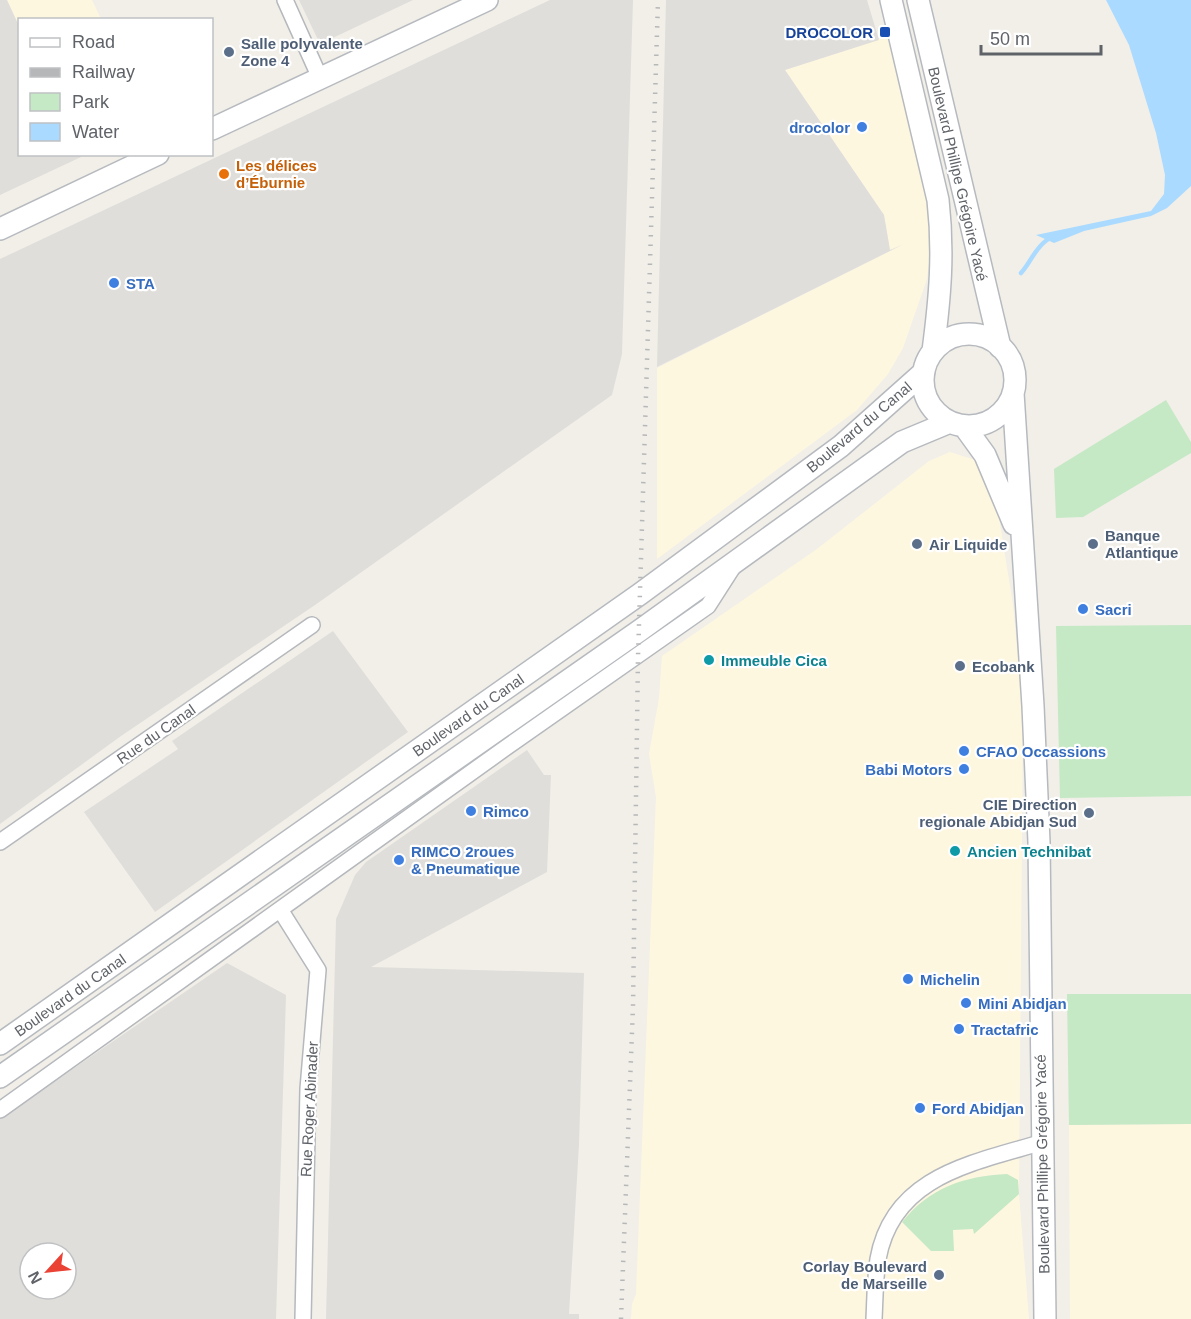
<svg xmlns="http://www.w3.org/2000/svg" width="1191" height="1319" font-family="Helvetica,sans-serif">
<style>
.commercial{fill:#fef7e0}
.industrial{fill:#e0deda;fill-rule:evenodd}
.green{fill:#c5e8c5}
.water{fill:#aadaff}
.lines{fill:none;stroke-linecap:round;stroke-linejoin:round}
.stream{stroke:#aadaff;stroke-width:4.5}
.street-casing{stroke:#b5b8bc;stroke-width:18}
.secondary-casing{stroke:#b6babf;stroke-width:24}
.street{stroke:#fff;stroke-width:15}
.secondary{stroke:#fff;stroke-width:21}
.rail{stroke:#b6b7b8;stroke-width:4.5;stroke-dasharray:1.5 8;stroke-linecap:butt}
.transit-dot{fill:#1a4fb4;stroke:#fff;stroke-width:2}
.service-dot{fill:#5c6f8a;stroke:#fff;stroke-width:2}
.shop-dot{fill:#3f7fe0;stroke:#fff;stroke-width:2}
.food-dot{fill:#e8710a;stroke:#fff;stroke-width:2}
.culture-dot{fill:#0f9aa8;stroke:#fff;stroke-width:2}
.labels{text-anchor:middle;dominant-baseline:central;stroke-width:4.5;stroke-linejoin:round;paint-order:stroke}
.transit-label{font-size:15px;font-weight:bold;fill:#164399;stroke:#fff;text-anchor:end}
.service-label{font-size:15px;font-weight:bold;fill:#4e5e75;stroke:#fff;text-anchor:start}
.shop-label{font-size:15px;font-weight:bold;fill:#366cbe;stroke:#fff;text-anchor:start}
.food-label{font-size:15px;font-weight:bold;fill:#c56008;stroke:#fff;text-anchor:start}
.street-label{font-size:15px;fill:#5f6368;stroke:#fff}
.culture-label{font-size:15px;font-weight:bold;fill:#0d838f;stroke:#fff;text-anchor:start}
</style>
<rect width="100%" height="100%" fill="#f1efe8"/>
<path class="commercial" d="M7 0H92L101 19 20 20 19 26Z
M888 36 930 190 932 237 927 279 903 348 888 374 857 410 657 559V368L894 249 890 250 884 215 785 70Z
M950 452 975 460 993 480 1013 605 1023 711 1019 1194 1029 1319H631L632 1304 636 1294 656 797 649 754 659 698 662 656 817 549 929 461Z
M1191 1124V1319H1070L1069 1125Z"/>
<path class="industrial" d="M0 0H7L19 26 20 154H80L81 157 0 195Z
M299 0H413L320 44Z
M550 0H633L622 354 612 395 315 605 121 736 0 824V259Z
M666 0H867L879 40 785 70 884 215 890 250 904 244 657 367Z
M333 631 408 732 155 912 84 812 178 749 172 741Z
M527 750 544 775H551L547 872 371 967 584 973 579 1145 569 1314H579V1319H326L336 919 355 875 366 862Z
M227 963 286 995 276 1319H0V1119ZM30 1253H66V1289H30Z"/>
<path class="green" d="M1166 400 1191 442V453L1083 517 1056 518 1054 469Z
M1191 625V796L1060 798 1056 626Z
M1067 994H1191V1124L1069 1125Z
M1007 1174 1018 1180 1019 1194 974 1234 973 1229 953 1230 954 1251H931L902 1222C929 1188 964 1176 1007 1174Z"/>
<path class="water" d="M1106 0H1191V186L1167 208 1151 216 1084 231 1054 243 1036 235 1151 211 1164 194 1165 175 1156 133 1129 45Z"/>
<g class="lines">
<path class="stream" d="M1021 273C1031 262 1035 248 1047 240"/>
<defs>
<path id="street" d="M285 0 320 78
M0 842 312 625
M281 911 318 970 308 1089 303 1319
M0 1110 504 749 708 606 733 567
M874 1319C875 1299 875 1279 878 1259 893 1175 974 1163 1043 1142"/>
<path id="secondary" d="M891 0 938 200C944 253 940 298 933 351
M918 0 1000 347
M212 129 487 0
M0 229 158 154
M923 380a46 46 0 1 1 92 0a46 46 0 1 1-92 0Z
M1013 393 1033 706 1039 842 1045 1319
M964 426 985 455 1014 524
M0 1044 640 594 841 446 924 372
M0 1077 639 631 902 442 950 422"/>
</defs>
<use href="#street" class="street-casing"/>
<use href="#secondary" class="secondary-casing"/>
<use href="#street" class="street"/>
<use href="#secondary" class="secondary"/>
<path class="rail" d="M621 1319 633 1006 638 657 658 0"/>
</g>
<rect class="transit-dot" x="879" y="26" width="12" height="12" rx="3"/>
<g class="service-dot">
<circle cx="229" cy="52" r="6"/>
<circle cx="917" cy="544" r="6"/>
<circle cx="1093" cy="544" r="6"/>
<circle cx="960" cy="666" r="6"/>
<circle cx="1089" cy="813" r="6"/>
<circle cx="939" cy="1275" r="6"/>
</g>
<g class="shop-dot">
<circle cx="862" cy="127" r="6"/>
<circle cx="114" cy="283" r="6"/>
<circle cx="1083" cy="609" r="6"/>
<circle cx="964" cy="751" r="6"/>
<circle cx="964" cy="769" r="6"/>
<circle cx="471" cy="811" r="6"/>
<circle cx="399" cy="860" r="6"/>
<circle cx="908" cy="979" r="6"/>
<circle cx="966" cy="1003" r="6"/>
<circle cx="959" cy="1029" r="6"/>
<circle cx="920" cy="1108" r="6"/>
</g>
<circle class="food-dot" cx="224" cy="174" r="6"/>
<g class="culture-dot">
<circle cx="709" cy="660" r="6"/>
<circle cx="955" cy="851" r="6"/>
</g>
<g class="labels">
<g class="transit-label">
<text x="873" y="32">DROCOLOR</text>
</g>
<g class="service-label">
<text x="241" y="43">Salle polyvalente<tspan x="241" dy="17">Zone 4</tspan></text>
<text x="1105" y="535">Banque<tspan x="1105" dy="17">Atlantique</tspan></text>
<text x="929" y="544">Air Liquide</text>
<text x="972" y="666">Ecobank</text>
<text x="1077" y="804" text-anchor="end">CIE Direction<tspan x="1077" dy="17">regionale Abidjan Sud</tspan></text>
<text x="927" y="1266" text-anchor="end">Corlay Boulevard<tspan x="927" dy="17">de Marseille</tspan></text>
</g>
<g class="shop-label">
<text x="850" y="127" text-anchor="end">drocolor</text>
<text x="126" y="283">STA</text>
<text x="1095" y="609">Sacri</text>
<text x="976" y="751">CFAO Occassions</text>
<text x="952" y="769" text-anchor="end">Babi Motors</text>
<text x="483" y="811">Rimco</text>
<text x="411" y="851">RIMCO 2roues<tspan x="411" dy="17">&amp; Pneumatique</tspan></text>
<text x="920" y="979">Michelin</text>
<text x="978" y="1003">Mini Abidjan</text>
<text x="971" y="1029">Tractafric</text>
<text x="932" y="1108">Ford Abidjan</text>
</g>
<g class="food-label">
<text x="236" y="165">Les délices<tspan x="236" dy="17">d’Éburnie</tspan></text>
</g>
<g class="street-label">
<text transform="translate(958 174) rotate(77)">Boulevard Phillipe Grégoire Yacé</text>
<text transform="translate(859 427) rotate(-40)">Boulevard du Canal</text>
<text transform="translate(468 715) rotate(-35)">Boulevard du Canal</text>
<text transform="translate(156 734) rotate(-35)">Rue du Canal</text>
<text transform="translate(70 995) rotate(-35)">Boulevard du Canal</text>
<text transform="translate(309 1109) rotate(-87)">Rue Roger Abinader</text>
<text transform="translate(1042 1164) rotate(-91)">Boulevard Phillipe Grégoire Yacé</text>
</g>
<g class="culture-label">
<text x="721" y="660">Immeuble Cica</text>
<text x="967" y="851">Ancien Technibat</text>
</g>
</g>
<rect x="18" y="18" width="195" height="138" fill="#ffffff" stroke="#bfc1c3" stroke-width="1.5"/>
<rect x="30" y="38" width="30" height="9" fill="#ffffff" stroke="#bfc1c3" stroke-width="1.5"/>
<text x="72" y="48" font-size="18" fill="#5f6368">Road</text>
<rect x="30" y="68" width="30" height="9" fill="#b6b7b8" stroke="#bfc1c3" stroke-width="1.5"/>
<text x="72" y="78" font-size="18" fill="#5f6368">Railway</text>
<rect x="30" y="93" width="30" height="18" fill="#c5e8c5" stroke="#bfc1c3" stroke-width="1.5"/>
<text x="72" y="108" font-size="18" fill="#5f6368">Park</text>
<rect x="30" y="123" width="30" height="18" fill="#aadaff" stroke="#bfc1c3" stroke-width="1.5"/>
<text x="72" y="138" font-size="18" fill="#5f6368">Water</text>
<g transform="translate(48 1271) rotate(243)"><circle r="28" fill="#ffffff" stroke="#bfc1c3" stroke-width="1.5"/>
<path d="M0-4.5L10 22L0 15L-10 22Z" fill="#ea4335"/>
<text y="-9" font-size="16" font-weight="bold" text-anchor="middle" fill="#5f6368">N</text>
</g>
<path d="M981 45v9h120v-9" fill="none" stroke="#5f6368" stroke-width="3"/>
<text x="990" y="45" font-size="18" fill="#5f6368" stroke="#ffffff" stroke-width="4.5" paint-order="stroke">50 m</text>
</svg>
